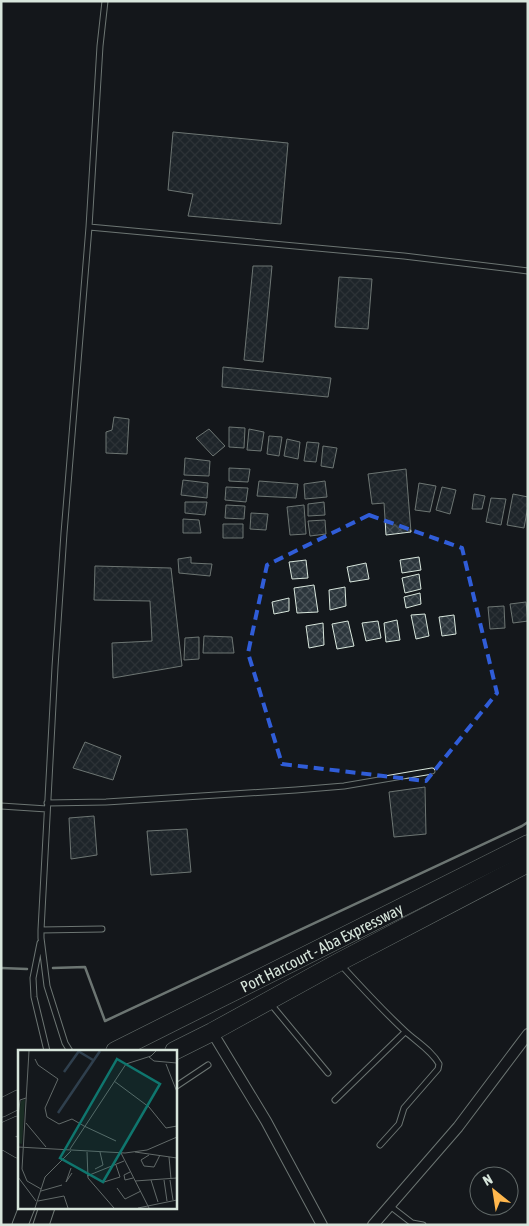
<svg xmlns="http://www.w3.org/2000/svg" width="529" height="1226" font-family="'Asap Condensed',sans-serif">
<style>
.building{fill:url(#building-cross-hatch);stroke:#d8e6dc}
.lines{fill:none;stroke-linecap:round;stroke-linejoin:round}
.service-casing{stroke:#d8e6dc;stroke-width:7}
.minor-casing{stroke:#d8e6dc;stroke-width:12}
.secondary-casing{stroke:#d8e6dc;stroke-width:17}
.trunk-casing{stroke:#d8e6dc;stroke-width:19}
.service{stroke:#14181c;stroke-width:5}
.minor{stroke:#14181c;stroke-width:10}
.secondary{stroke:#14181c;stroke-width:15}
.trunk{stroke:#14181c;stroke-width:18}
.wall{stroke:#d8e6dc;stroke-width:2.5}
.marked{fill:none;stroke:#305dd8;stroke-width:4;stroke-dasharray:10 6;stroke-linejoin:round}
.labels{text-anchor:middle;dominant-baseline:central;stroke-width:4;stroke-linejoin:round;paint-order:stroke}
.street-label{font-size:16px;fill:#d8e6dc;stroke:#14181c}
.inset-river{fill:none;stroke:#2f3f4d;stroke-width:2.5}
.inset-road{fill:none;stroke:#626a69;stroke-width:1}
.view{fill:#0f766e;fill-opacity:0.15;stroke:#0f766e;stroke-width:2.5}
.inset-edge{fill:none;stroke:#d8e6dc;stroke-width:2.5}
</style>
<defs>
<pattern id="building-cross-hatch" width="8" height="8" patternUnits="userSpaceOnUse" patternTransform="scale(1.25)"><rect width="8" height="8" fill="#2c363c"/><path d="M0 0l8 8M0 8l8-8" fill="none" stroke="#4a5358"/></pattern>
</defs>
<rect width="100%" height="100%" fill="#14181c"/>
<path class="building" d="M173 132 288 143 281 224 188 216 193 194 168 190Z
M253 266H272L263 362 244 360Z
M339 277 372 279 368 329 335 327Z
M223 367 331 378 328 397 222 387Z
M114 417 129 419 127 454 106 453V432L112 430Z
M229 427 245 428 244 448 229 447Z
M209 429 225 446 213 456 196 438Z
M249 429 264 432 261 451 247 450Z
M269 436 282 437 279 456 267 454Z
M287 439 300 442 298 459 284 456Z
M307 442 319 443 316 462 304 461Z
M323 446 337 448 333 468 321 466Z
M185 458 210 461 209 476 184 475Z
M229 468 250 469 248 482 229 481Z
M406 469 411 532 386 535 384 503 372 504 368 474Z
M183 480 208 483 207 498 181 495Z
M259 481 298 484 296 498 257 496Z
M325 481 327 497 305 499 304 484Z
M419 483 436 486 430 512 415 510Z
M226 487 248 488 246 502 225 500Z
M442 487 456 490 450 514 436 510Z
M474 494 485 496 482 509H472Z
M513 494 528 497V506L524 528 507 525Z
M491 498 506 499 501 525 486 522Z
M185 502H207L205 515 185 513Z
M324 502 325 515 308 516V504Z
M226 505 245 506 244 519 225 518Z
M304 505 306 534 290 535 287 507Z
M251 513 268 514 266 530 250 529Z
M183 519 199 520 201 533H183Z
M325 520 326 534 310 536 308 521Z
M223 524H243V538H223Z
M191 557V563L212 564 210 576 179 573 178 559Z
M419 557 421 570 402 573 400 560Z
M306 560 308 578 292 579 289 562Z
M366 563 369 579 350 582 347 567Z
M95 566 171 568 182 666 113 678 112 643 152 641 150 601 94 600Z
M419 574 421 589 405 593 402 578Z
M314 585 318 612 297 613 294 588Z
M345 587 346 606 330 610 329 590Z
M420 593 421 604 406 608 404 597Z
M289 598V611L274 614 272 602Z
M526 602 528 621 513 623 510 604Z
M504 606 505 628 490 629 488 607Z
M425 614 429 636 416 639 411 615Z
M454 615 456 634 442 636 439 617Z
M397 620 400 640 386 642 384 623Z
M348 621 354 646 337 649 332 624Z
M378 621 381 638 366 641 362 623Z
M323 623 324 645 309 648 306 626Z
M204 636 232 637 234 653H203Z
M199 637V659L184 660 185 638Z
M85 742 121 756 113 780 73 768Z
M425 787 426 834 394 837 389 792Z
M94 816 97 855 71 859 69 818Z
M187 829 191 872 151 875 147 831Z"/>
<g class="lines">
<defs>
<path id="service" d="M89 227 404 256 528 271
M47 803 106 802 296 790 344 786 432 771
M1 806 47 809
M41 930 102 929
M40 943 33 978 34 997 47 1051
M341 965C362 988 383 1011 406 1032 417 1042 432 1051 439 1064L438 1069 404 1108 399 1124 380 1145
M270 1003 328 1073
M70 1051 65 1043 47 986 41 938V930L55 667 64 533 89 227 100 46 105 1
M175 1087 208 1065
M335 1100 405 1032
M390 1206 412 1223 423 1225"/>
<path id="minor" d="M212 1032 266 1121 322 1225
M373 1225 458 1127 528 1034"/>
<path id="secondary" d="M20 1225 27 1207
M41 1225 47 1207"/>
<g id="trunk">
<path id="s1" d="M115 1051 528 844"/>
<path d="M174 1051 212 1032 339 962 528 863"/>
<path d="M1 1108 19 1099"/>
<path d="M1 1133 19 1125"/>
<path d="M1 1140 7 1142 19 1149"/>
</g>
</defs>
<use href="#service" class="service-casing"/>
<use href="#minor" class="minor-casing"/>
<use href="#secondary" class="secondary-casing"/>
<use href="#trunk" class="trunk-casing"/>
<use href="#service" class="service"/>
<use href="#minor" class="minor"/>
<use href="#secondary" class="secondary"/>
<use href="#trunk" class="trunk"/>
<path class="wall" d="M1 968 27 969
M53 968 85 967 105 1021 522 826 528 822"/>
</g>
<path d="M0 0H529V1226H0ZM369 515 462 548 497 693 426 781 282 764 248 653 267 565Z" fill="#14181c" fill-opacity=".55" fill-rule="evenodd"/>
<path class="marked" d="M369 515 462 548 497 693 426 781 282 764 248 653 267 565Z"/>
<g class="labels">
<g class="street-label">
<text stroke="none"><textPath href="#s1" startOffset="231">Port Harcourt - Aba Expressway</textPath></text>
</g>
</g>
<g transform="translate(18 1050)">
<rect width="159" height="159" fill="#14181c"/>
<path d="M7 49 4 94 0 93V71L3 51Z" fill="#1a2d24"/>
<path class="inset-river" d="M60 1 75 10M46 22 61 1M40 63 82 1"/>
<path class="inset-road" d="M11 1 4 119 9 131 23 139M131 7 136 11 159 13M17 9 20 15 40 29 27 58 29 67 41 74 54 69 66 76M148 14 159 42M96 31 131 57 148 78 159 76M0 68 2 50 8 48M8 73 28 97M66 76 98 91M0 97 107 103 129 100 159 87M52 99 108 14 133 6 138 1M69 102 70 128 96 158M117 102 159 108M103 103 131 158M131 105 123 110 126 116 136 117 142 105M151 107 153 129M53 118 48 132 54 123M77 119 85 115 82 102M112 122 106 125 107 130 115 128M69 126 106 111M0 127 18 151M133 130 140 152M146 130 149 151M152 130 155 150M117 131 159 128M86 132 102 127 98 115M99 138 107 149 123 141M23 141 44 135M20 151 46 146 50 158M17 158 27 127 53 101M120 158 159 150"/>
<path class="view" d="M99 9 142 34 85 132 42 108Z"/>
<rect width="159" height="159" class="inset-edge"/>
</g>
<rect width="529" height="1226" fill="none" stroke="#d8e6dc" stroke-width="5"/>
<g transform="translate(494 1191) rotate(330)"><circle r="24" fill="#14181c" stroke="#626a69"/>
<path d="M0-4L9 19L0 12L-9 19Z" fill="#ffb74d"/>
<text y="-8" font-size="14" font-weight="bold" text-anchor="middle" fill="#d8e6dc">N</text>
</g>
</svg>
